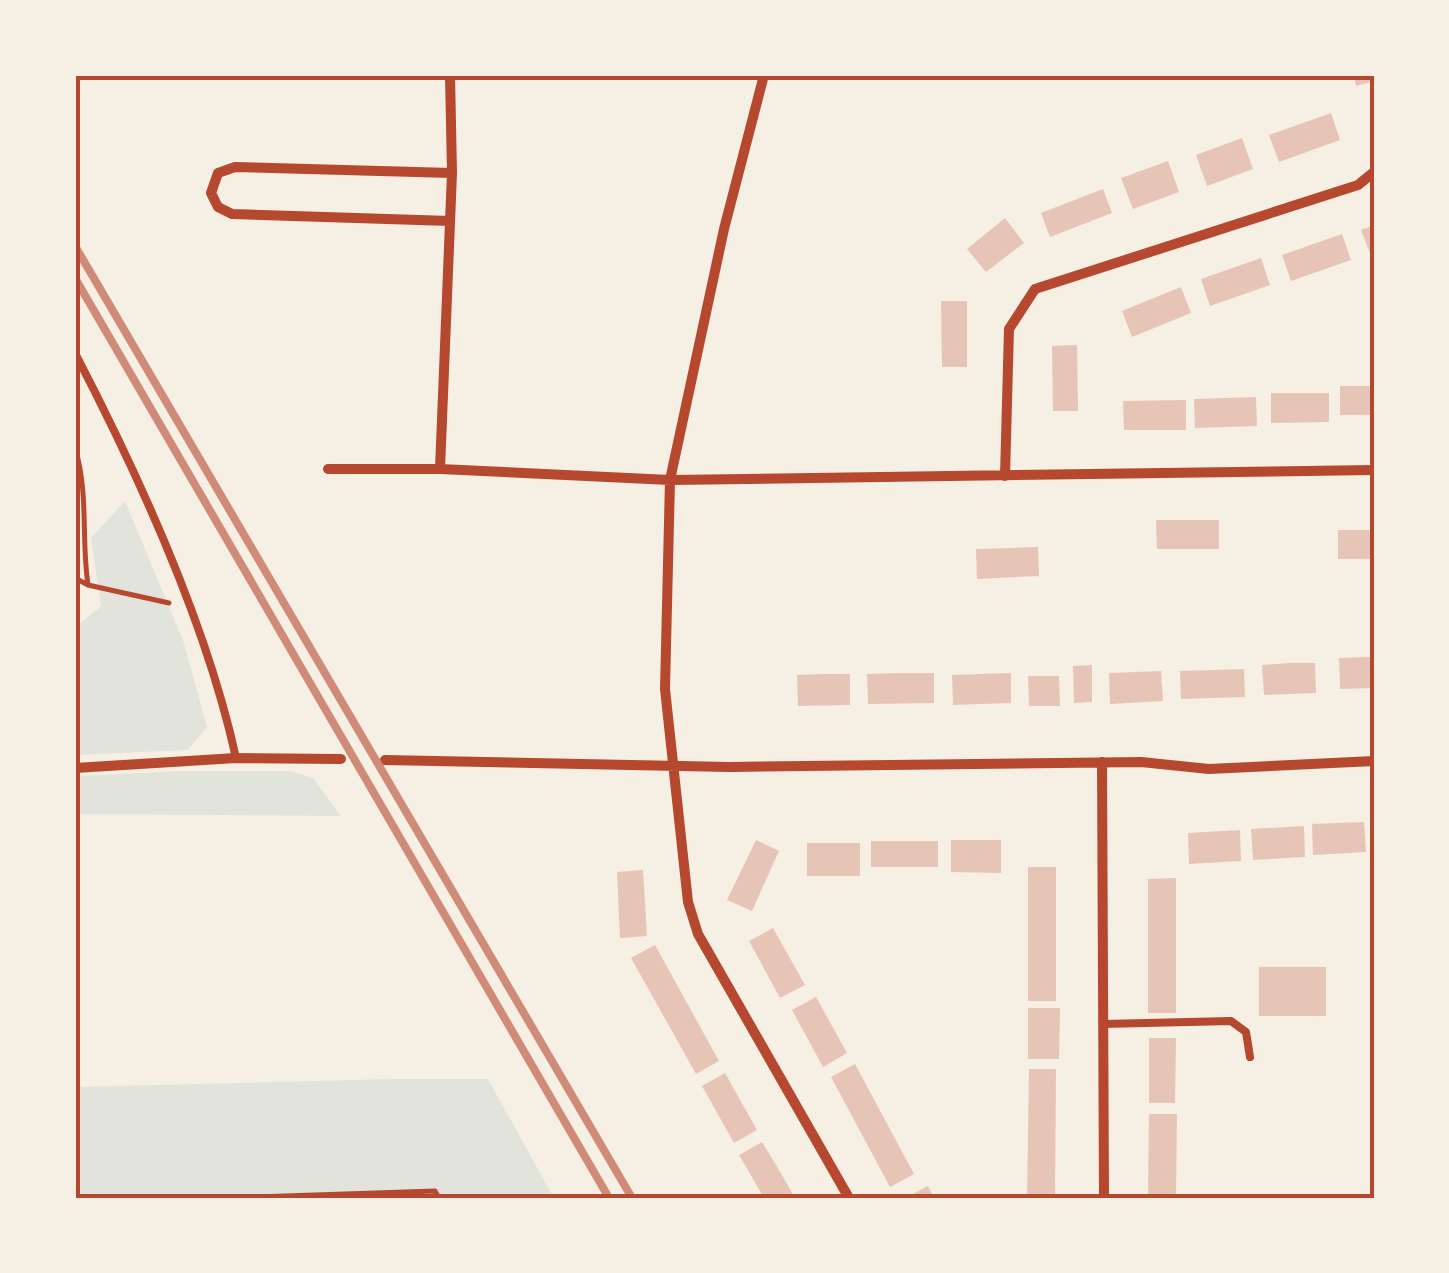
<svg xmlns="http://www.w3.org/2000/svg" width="1449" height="1273" font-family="'Noto Sans',sans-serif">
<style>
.green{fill:#e2e4dc}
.building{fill:#e6c5b7}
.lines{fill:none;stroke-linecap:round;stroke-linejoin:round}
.path{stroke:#b5482f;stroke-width:5}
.service{stroke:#b5482f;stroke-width:8}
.minor{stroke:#b5482f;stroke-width:10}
.rail{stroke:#cf8b77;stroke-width:8}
.neatline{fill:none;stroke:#b5482f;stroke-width:4}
</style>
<rect width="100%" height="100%" fill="#f6efe4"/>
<path class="green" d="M125 501 184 643 207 727 188 750 75 755V628L101 606 91 538Z
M180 771H291L313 778 341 816 75 814V776Z
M393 1079H488L554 1198H75V1087Z"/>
<path class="building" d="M1354 75H1374V81L1356 86Z
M1331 113 1340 140 1279 162 1269 135Z
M1242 138 1253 169 1207 186 1196 155Z
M1168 161 1179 192 1133 209 1121 178Z
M1103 189 1112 213 1050 237 1041 213Z
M1005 218 1024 243 986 272 967 249Z
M1374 225V254L1371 256 1361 230Z
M1342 234 1351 260 1291 281 1282 255Z
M1261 258 1270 285 1210 306 1201 279Z
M1181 287 1191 313 1132 337 1122 311Z
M941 301H967V367H942Z
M1077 345 1078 411H1053L1052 346Z
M1340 386H1374V415H1340Z
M1271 393H1329V422L1271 423Z
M1256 397 1257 426 1195 428 1194 399Z
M1186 400V430H1124L1123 401Z
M1156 520H1219V549H1157Z
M1338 530H1374V559H1338Z
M1038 547 1039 576 977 579 976 549Z
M1366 657H1374V688L1340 689 1339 658Z
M1290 663H1315L1316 693 1264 695 1262 665Z
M1092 665V702L1074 703 1073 666Z
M1244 669 1245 697 1181 699 1180 671Z
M1161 671 1163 701 1110 704 1109 673Z
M901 673H934V703L868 704 867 674Z
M1011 673V703L953 705 952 675Z
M824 674H850V705L798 706 797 675Z
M1028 676H1059L1060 706H1029Z
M1364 822 1366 852 1313 855 1312 824Z
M1304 826 1305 857 1253 860 1251 829Z
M1240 830 1241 861 1189 864 1188 833Z
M756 840 779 851 752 911 727 900Z
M951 840H1001V873L951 872Z
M871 841H938V867H871Z
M807 843H860V876H807Z
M1028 867H1056V1001H1028Z
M643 870 647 936 620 938 617 872Z
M1176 878V1013H1148V879Z
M773 928 805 985 780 998 749 941Z
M655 945 719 1061 696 1074 631 958Z
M1259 967H1326V1016H1259Z
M816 997 847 1053 823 1067 792 1010Z
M1028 1008H1060L1059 1059H1028Z
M1149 1038H1176L1175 1103H1149Z
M855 1064 914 1174 890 1187 831 1077Z
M1029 1069H1056L1055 1198H1027Z
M725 1073 757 1130 734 1143 702 1086Z
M1149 1114H1177L1176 1198H1148Z
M762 1142 779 1170 795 1198H764L739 1155Z
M928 1186 934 1198H905Z"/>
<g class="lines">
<path class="path" d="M75 448C89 494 81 538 88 585
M75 578 88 585 169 603
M220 1198 435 1191 439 1198"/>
<path class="service" d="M75 353C138 474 207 625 236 758
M1103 1024 1231 1021 1246 1032 1250 1057"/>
<path class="minor" d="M764 75 724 229 670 480 665 689 688 902 698 934 849 1198
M450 221 232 214 218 207 211 193 218 173 235 167 452 173
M328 469H440L670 480 1374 470
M440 469 452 173 450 75
M1005 476 1009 329 1035 289 1358 185 1374 172
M385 760 729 767 1141 762 1209 769 1374 761
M1102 762 1104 1198
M75 768 236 758 341 759"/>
<path class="rail" d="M75 246 632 1198
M75 278 609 1198"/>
</g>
<rect width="1449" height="1273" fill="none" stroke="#f6efe4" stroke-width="155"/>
<rect x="78" y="78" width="1294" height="1118" class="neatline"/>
</svg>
